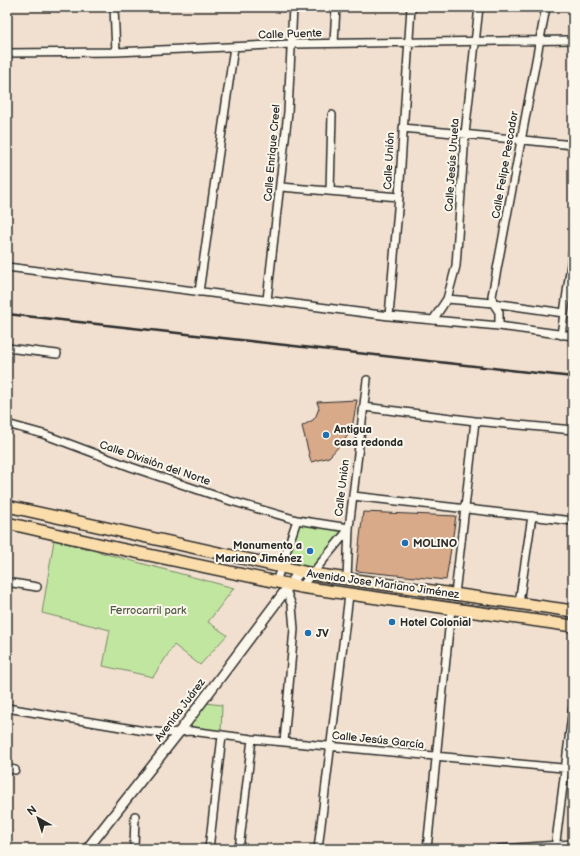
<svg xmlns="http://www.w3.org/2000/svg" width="580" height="856" font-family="'Balsamiq Sans',sans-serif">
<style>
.green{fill:#c1e6a0;stroke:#768866}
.building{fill:#d9aa8a;stroke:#2b2b2b}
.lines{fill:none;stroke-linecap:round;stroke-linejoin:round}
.minor-casing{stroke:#2b2b2b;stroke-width:10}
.secondary-casing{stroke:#2b2b2b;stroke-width:12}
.trunk-casing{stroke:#2b2b2b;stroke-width:14}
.minor{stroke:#fbf7ec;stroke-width:7}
.secondary{stroke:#fbf7ec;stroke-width:9}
.trunk{stroke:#faddab;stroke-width:11}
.rail{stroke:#2b2b2b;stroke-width:2.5}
.poi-dot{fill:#1f6fb2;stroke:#fbf7ec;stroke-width:1.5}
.labels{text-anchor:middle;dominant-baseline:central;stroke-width:4;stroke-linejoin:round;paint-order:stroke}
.street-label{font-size:11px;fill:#2b2b2b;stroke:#fbf7ec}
.poi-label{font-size:11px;font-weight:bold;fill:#2b2b2b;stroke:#fbf7ec;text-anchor:start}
.park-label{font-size:11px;fill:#505a48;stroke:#fbf7ec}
</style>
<rect width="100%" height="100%" fill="#f1e0cf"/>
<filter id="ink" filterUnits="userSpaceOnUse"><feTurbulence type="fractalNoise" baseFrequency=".025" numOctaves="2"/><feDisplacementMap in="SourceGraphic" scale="8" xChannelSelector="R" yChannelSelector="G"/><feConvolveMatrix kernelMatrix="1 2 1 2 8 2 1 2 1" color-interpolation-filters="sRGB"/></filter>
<g filter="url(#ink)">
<path class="green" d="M298 522 347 530 313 567 284 565Z
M54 540 234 588 208 622 227 635 200 665 174 645 153 677 103 666 110 630 42 613Z
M205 703 222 705 221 733 185 729Z"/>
<path class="building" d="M357 400 352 428 344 441 329 457 311 462 302 426 313 420 316 416 319 408 317 402Z
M363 512 456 516 446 580 356 571Z"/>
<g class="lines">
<defs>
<path id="minor" d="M114 7 116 52
M334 43 336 7
M7 53 116 52 292 44 573 40
M403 128 573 145
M281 187 399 197
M330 191 332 115
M7 267 389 316 499 326 573 336
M199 292 234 47
M447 299 493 303 564 313
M267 300 288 112 293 7
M389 316 399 197 411 7
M433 320 447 299 456 266 465 134 479 7
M499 326V312L493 303 492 296 546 7
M561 335 573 250
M7 348 57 354
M364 407 475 421 573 430
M7 424 43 434 131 467 231 501 297 520 349 528
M353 496 573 521
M347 580 349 528 367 380
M7 582 37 587
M276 582 297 520
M301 587 349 529
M455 594 475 421
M519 603 532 516
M7 708 145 731 166 733 191 731 252 739 573 769
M284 742 294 629 292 606 286 590
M7 768 15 770
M134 849 135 816
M209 849 222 736
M239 849 252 739
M318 849 349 595
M427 849 451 609
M499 849 573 844
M555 849 573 707"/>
<path id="secondary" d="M87 849 180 731 300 571"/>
<path id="trunk" d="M7 506 313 574 573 611
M7 523 116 548 301 587 573 626"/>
</defs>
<use href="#minor" class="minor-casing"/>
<use href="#secondary" class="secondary-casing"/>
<use href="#trunk" class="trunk-casing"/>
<use href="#minor" class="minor"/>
<use href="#secondary" class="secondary"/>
<use href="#trunk" class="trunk"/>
<path class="rail" d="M7 314 573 377"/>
</g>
</g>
<g class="poi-dot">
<circle cx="326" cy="435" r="4"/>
<circle cx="405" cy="543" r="4"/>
<circle cx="310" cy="551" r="4"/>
<circle cx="392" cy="622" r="4"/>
<circle cx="308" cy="633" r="4"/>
</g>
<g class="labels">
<g class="street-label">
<text transform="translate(290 34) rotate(-2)">Calle Puente</text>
<text transform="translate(272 153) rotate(-85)">Calle Enrique Creel</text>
<text transform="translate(389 161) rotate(-87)">Calle Unión</text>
<text transform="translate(452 165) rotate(-86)">Calle Jesús Urueta</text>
<text transform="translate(505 165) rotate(-80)">Calle Felipe Pescador</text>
<text transform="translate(155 463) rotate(19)">Calle División del Norte</text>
<text transform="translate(342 488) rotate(-83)">Calle Unión</text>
<text transform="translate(383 584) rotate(8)">Avenida Jose Mariano Jiménez</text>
<text transform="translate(180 710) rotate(-53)">Avenida Juárez</text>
<text transform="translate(378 740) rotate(6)">Calle Jesús García</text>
</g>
<g class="poi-label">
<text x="334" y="429">Antigua<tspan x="334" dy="13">casa redonda</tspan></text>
<text x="413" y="543">MOLINO</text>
<text x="302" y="545" text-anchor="end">Monumento a<tspan x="302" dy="13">Mariano Jiménez</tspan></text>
<text x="400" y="622">Hotel Colonial</text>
<text x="316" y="633">JV</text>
</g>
<g class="park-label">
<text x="148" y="610">Ferrocarril park</text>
</g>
</g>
<rect width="580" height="856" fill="none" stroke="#fbf7ec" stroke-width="24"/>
<rect x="12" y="12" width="556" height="832" fill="none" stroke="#2b2b2b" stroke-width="1.5" filter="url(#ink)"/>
<g transform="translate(38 818) rotate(321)" stroke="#fbf7ec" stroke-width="3" paint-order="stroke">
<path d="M0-3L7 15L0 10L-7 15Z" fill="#2b2b2b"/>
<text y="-6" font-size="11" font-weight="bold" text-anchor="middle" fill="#2b2b2b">N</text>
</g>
</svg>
